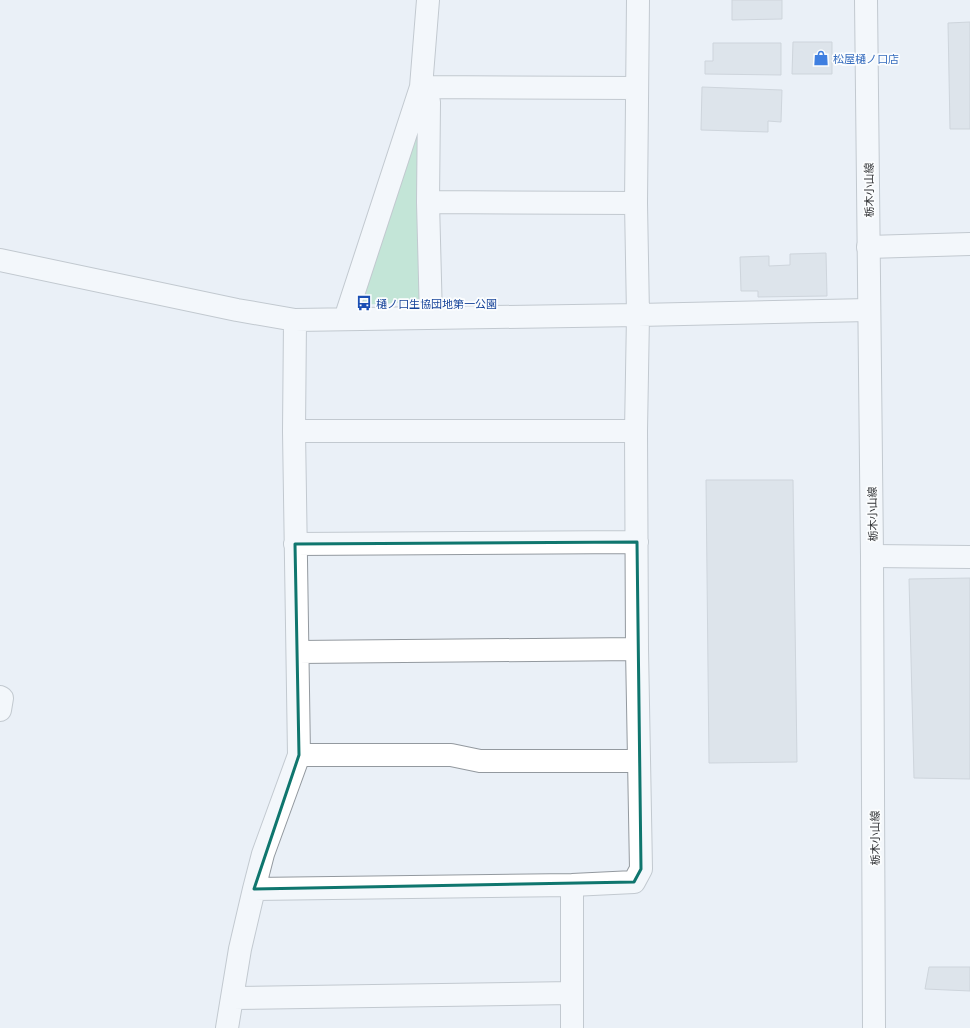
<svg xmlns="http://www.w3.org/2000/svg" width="970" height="1028" font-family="'Noto Sans','Noto Sans JP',sans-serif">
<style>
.green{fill:#94d8af}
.building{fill:#ced4db;stroke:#adb3ba}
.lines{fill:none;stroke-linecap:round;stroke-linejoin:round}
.street-casing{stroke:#93999f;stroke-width:24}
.primary-casing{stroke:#93999f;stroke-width:24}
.street{stroke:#fff;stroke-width:22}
.primary{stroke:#fff;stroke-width:22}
.marked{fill:none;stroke:#0f766e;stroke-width:3;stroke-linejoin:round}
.labels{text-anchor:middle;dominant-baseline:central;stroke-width:3.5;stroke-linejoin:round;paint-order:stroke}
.shop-label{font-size:11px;fill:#366cbe;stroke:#fbfdfe;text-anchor:start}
.street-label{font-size:11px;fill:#333538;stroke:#fbfdfe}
.transit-label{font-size:11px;fill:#164399;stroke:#fbfdfe;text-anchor:start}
</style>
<rect width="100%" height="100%" fill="#eaf0f7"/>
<path class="green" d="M423 102 420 302 356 305Z"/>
<path class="building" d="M732 0H782V19L732 20Z
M970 22V129H950L948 23Z
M793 42H832V74H792Z
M713 43H781V75L705 74V61H713Z
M702 87 782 90 781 122 768 121V132L701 130Z
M826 253 827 296 758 297V291H741L740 257 769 256V266L790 265V254Z
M706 480H793L797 762 709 763Z
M970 578V779L914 778 909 579Z
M929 967H970V991L925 989Z"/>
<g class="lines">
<defs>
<path id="street" d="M428 202 636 203
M868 247 970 244
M0 260 237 310 295 320 638 315 869 310
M431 318 428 202 429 102 421 87 637 88
M345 319 421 87 428 0
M294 431H636
M295 544 637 542
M872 556 970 557
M298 652 637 649
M0 697 2 698 0 710
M299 755H451L480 761H638
M572 885V1028
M254 889 572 885 634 882 641 869 637 649 636 431 638 315 636 203 638 0
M232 998 572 993
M227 1028 240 949 254 889 263 854 299 755 294 431 295 320"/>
<path id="primary" d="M866 0 872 556 874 1028"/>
</defs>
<use href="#street" class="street-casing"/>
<use href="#primary" class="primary-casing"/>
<use href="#street" class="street"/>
<use href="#primary" class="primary"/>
</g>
<path d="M0 0H970V1028H0ZM637 542 641 869 634 882 254 889 299 755 295 544Z" fill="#eaf0f7" fill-opacity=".55" fill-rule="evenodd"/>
<path class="marked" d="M637 542 641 869 634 882 254 889 299 755 295 544Z"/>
<defs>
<symbol id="shop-bare" viewBox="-9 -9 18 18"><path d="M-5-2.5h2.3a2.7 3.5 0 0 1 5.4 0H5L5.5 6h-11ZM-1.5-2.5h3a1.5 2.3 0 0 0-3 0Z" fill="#3f7fe0" stroke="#fbfdfe" stroke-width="2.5" paint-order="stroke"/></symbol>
<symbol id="bus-bare" viewBox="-9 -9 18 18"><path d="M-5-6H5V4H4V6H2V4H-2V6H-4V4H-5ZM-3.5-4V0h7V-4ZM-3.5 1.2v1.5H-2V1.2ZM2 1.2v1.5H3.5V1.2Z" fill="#1a4fb4" stroke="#fbfdfe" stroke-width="2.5" paint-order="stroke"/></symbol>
</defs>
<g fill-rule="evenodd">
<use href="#shop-bare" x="810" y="47" width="22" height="22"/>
<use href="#bus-bare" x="353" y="292" width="22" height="22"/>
</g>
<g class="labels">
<g class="shop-label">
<text x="833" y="58">松屋樋ノ口店</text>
</g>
<g class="street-label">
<text transform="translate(868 190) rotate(-90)">栃木小山線</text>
<text transform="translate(872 514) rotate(-91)">栃木小山線</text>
<text transform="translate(874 838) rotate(-90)">栃木小山線</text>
</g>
<g class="transit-label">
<text x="376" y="303">樋ノ口生協団地第一公園</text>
</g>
</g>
</svg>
